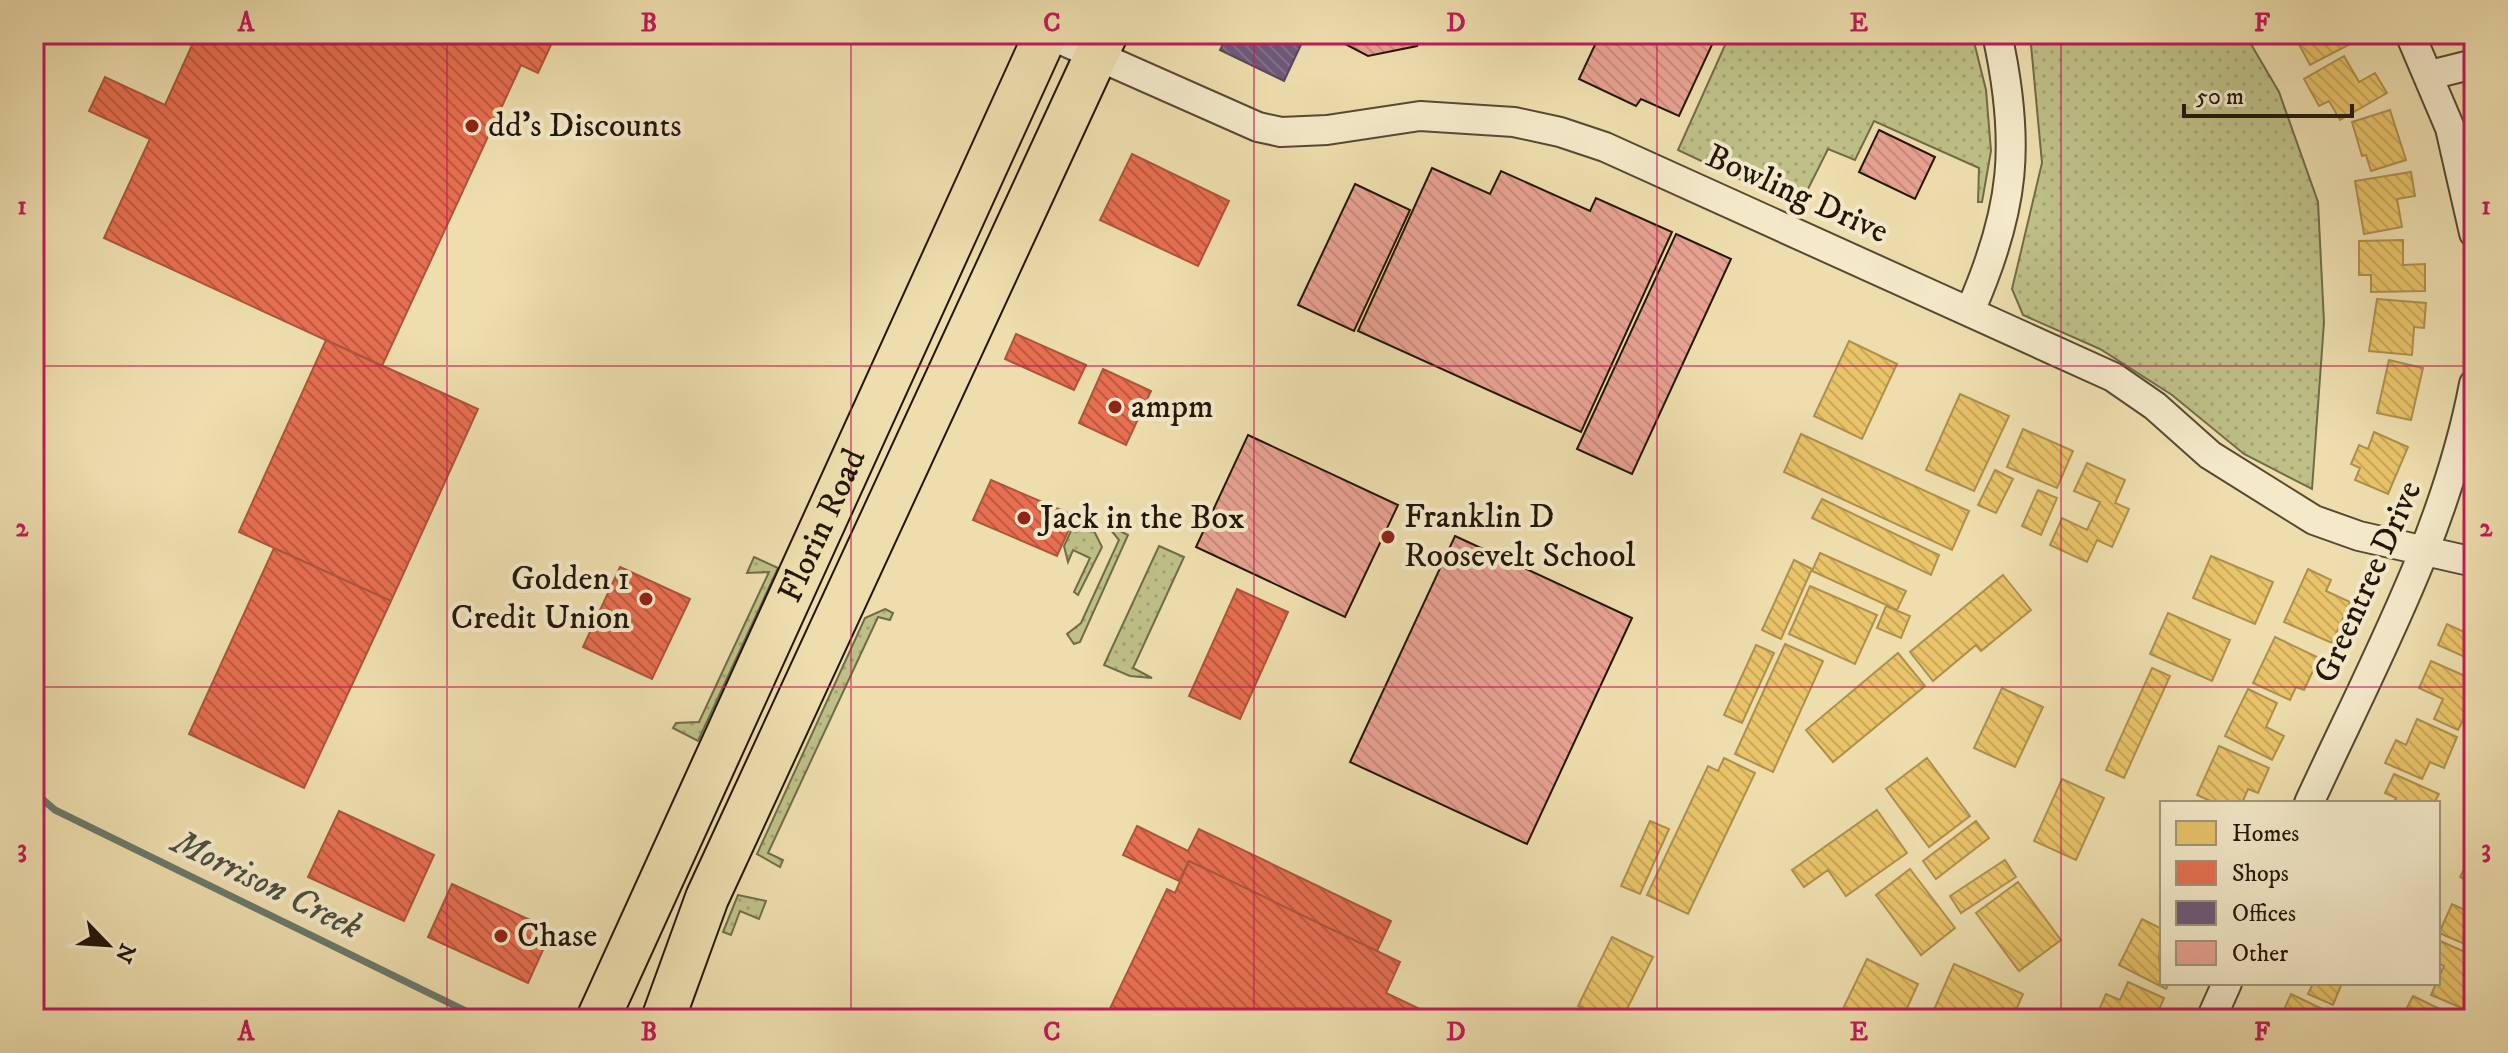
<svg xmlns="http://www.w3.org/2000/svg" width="2508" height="1053" font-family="'IM FELL DW Pica',serif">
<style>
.grass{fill:url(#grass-dots);stroke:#706c48;stroke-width:2}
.homes{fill:url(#homes-back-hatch);stroke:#ae904d;stroke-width:2}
.shops{fill:url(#shops-back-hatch);stroke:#ac553b;stroke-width:2}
.offices{fill:url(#offices-back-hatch);stroke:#574558;stroke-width:2}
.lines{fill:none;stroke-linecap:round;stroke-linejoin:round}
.stream{stroke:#6a7a6b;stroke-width:7}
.building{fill:url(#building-back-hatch);stroke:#231709;stroke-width:2}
.street-casing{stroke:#564932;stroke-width:32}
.primary-casing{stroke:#231709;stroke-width:46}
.street{stroke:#f4eaca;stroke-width:28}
.primary{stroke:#eedeae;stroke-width:42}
.grid{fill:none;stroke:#c2185b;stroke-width:2;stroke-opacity:0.55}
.poi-dot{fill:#8f2418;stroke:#f4eaca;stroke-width:3}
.labels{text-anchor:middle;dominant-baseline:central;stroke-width:8;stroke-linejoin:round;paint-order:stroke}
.poi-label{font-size:34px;fill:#231709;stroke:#f4eaca;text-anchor:start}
.street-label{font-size:34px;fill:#231709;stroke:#f4eaca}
.water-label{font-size:36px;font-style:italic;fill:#4c5142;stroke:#f4eaca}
.neatline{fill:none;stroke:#c2185b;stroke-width:3}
.grid-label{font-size:26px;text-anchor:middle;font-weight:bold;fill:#c2185b}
</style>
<defs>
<pattern id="grass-dots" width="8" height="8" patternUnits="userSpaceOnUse" patternTransform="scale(2)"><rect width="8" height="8" fill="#bec087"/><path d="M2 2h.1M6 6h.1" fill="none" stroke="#a3a473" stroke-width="1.8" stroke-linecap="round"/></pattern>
<pattern id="homes-back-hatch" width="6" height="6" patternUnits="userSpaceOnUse" patternTransform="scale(2)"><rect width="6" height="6" fill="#e9c46a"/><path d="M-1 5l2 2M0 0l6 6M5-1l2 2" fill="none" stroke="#c8a85b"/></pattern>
<pattern id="shops-back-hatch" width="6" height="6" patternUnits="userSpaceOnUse" patternTransform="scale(2)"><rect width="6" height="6" fill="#e76f51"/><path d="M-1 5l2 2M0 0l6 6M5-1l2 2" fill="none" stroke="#bb5a41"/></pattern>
<pattern id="offices-back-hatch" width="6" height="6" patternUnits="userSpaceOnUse" patternTransform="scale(2)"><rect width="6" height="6" fill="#6d597a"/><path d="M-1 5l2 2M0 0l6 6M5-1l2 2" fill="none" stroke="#817189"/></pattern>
<pattern id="building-back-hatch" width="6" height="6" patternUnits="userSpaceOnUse" patternTransform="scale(2)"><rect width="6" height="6" fill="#e8a292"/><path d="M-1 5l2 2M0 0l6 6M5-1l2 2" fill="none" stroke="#c78b7d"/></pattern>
</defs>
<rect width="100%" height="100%" fill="#eedeae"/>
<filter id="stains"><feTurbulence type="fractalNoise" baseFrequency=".0025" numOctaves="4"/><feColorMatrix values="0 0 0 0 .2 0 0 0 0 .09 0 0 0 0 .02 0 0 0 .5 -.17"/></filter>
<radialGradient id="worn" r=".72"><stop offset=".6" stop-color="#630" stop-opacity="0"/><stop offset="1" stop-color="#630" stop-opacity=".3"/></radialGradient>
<path class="grass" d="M1730 34H1972L1986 90 1991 151 1982 202H1978L1979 168 1874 121 1855 160 1828 149 1799 207 1678 150Z
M2030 34H2245L2279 92 2318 202 2324 322 2312 489 2244 454 2172 395 2100 349 2023 315 2012 289 2042 163Z
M1076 520 1094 531 1102 547 1078 595 1074 592 1090 558 1073 550 1068 562 1064 546Z
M1106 524 1128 535 1080 642 1074 644 1067 634 1081 623 1119 540Z
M1159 546 1184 557 1133 668 1152 678 1130 676 1104 665Z
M754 557 778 568 698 741 673 728 676 723 699 722 769 572 747 573Z
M885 609 893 613 890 620 878 617 768 853 783 860 780 867 757 854 865 618Z
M738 895 766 901 759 919 740 911 731 935 723 932Z"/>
<path class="homes" d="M2347 34 2352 43 2310 65 2294 35Z
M2344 56 2359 82 2375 73 2387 93 2340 120 2329 101 2319 106 2304 79Z
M2390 110 2406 160 2371 171 2366 155 2362 156 2352 122Z
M2411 172 2415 196 2397 199 2402 227 2364 234 2355 181Z
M2403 240V265L2425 264V291L2371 292V275H2359V241Z
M2377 299 2426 303 2424 328 2414 327 2412 355 2369 351Z
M1849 341 1897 364 1862 439 1814 416Z
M2389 360 2423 368 2411 420 2377 413Z
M1960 394 2009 416 1974 491 1926 470Z
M2023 429 2073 451 2057 488 2007 467Z
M2374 432 2408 447 2388 494 2355 480 2360 468 2351 464 2359 445 2368 449Z
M1801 434 1969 511 1952 550 1784 472Z
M2087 463 2125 480 2115 503 2129 509 2112 547 2097 540 2087 562 2050 545 2062 518 2087 530 2100 502 2074 491Z
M1995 470 2013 479 1996 513 1978 505Z
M2038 490 2057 498 2041 535 2022 526Z
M1822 499 1939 555 1931 575 1812 518Z
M1820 553 1906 591 1897 610 1812 571Z
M2211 556 2273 582 2255 624 2193 598Z
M1794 560 1812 569 1781 639 1762 630Z
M2308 569 2331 580 2326 591 2350 602 2332 643 2284 622Z
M2003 575 2031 610 1981 651 1976 645 1933 681 1910 652Z
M1810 586 1877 615 1855 664 1789 634Z
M1886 606 1910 616 1901 638 1877 628Z
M2474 610V661L2438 645 2447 624 2464 632Z
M2168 613 2230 640 2212 681 2150 654Z
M2275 637 2319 658 2304 690 2296 687 2290 700 2253 683Z
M1785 644 1823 661 1773 772 1735 754Z
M1756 645 1774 653 1742 723 1724 715Z
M1898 653 1925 686 1833 762 1806 730Z
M2431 661 2474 680V698L2458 730 2434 719 2443 699 2419 688Z
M2152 668 2170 676 2124 778 2106 770Z
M2002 688 2043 707 2015 767 1974 748Z
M2248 689 2277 703 2266 727 2284 736 2272 760 2225 736Z
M2417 719 2457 737 2444 768 2430 762 2422 779 2385 763 2396 740 2406 745Z
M2219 746 2269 768 2258 793 2248 789 2242 803H2215L2197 795Z
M1724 758 1755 773 1688 914 1647 895 1708 766 1718 771Z
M1927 758 1970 816 1929 847 1886 789Z
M2394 774 2439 794 2434 803H2393L2396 798 2385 793Z
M2062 779 2104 798 2076 860 2034 841Z
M1877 810 1907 853 1846 896 1828 870 1804 887 1792 870Z
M1650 821 1669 829 1640 894 1621 886Z
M1976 821 1989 838 1936 879 1923 861Z
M2474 850V884L2460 877Z
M2005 860 2016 877 1961 913 1950 896Z
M1910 869 1955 928 1921 955 1876 895Z
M2018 882 2061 940 2019 971 1976 913Z
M2474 895V948L2439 933 2452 904 2467 911Z
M2142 919 2162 929 2159 958 2162 983H2169L2166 989 2119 965Z
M1612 937 1653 957 1622 1019H1605L1578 1006Z
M2438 940 2474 956V986L2464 1009 2431 995 2444 966 2438 963Z
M1867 959 1918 984 1902 1019H1838Z
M1954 964 2023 994 2012 1019H1949L1933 1012Z
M2128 982 2164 998 2155 1019H2095L2106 994 2120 1000Z
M2313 983H2342L2333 1005 2308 994Z
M2291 994 2335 1015 2333 1019H2292L2282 1014Z
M2413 996 2442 1010 2438 1019H2401Z"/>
<path class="shops" d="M197 34H556L538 73 521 65 382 366 104 238 150 139 89 111 105 77 165 105Z
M1132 154 1229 201 1198 266 1100 220Z
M1016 334 1086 365 1074 390 1005 359Z
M326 340 478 409 391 601 239 532Z
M1103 369 1151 391 1126 445 1079 423Z
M991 480 1075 516 1057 556 973 520Z
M274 548 391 601 304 788 189 734Z
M620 567 690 599 652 679 583 647Z
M1237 589 1288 612 1240 719 1189 696Z
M339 811 434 855 404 921 308 877Z
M1137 826 1188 851 1199 829 1391 921 1377 951 1189 861 1179 881 1123 855Z
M1189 861 1400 962 1386 993 1441 1019H1105L1167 889 1175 893Z
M452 884 552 930 528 983 428 937Z"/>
<path class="offices" d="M1228 34H1306L1284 81 1220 50Z"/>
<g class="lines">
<path class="stream" d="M34 792 55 810 482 1019"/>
</g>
<path class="building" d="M1352 34H1423L1417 46 1368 56 1347 45Z
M1600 34H1717L1679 116 1641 99 1636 106 1579 79Z
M1879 130 1935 157 1915 199 1859 172Z
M1432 168 1490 194 1501 171 1590 211 1596 198 1672 232 1581 432 1358 331Z
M1355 184 1410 210 1354 331 1298 305Z
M1676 234 1731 259 1632 474 1577 449Z
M1248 435 1398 505 1345 617 1196 547Z
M1455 536 1632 618 1527 844 1350 762Z"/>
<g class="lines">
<defs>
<path id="street" d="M1048 34 1258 127 1281 132 1327 130 1420 116 1514 122 1560 132 1605 147 2113 377 2155 406 2210 455 2314 520 2359 536 2474 562
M2410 34 2450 128 2474 233
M2430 75 2474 64
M1970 311C2015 209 2021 143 1997 34
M2309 803C2372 666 2446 532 2474 384
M2211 1019 2227 983"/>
<g id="primary">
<path id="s1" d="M598 1019 1046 34"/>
<path d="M663 1019 707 898 1106 34"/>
</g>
</defs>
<use href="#street" class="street-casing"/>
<use href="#primary" class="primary-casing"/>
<use href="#street" class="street"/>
<use href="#primary" class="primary"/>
</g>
<path class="grid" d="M447 34V1019M851 34V1019M1254 34V1019M1657 34V1019M2061 34V1019M34 366H2474M34 687H2474"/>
<g class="poi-dot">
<circle cx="472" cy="126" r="8"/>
<circle cx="1115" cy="407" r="8"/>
<circle cx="1024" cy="518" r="8"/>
<circle cx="1388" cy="537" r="8"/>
<circle cx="646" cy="599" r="8"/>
<circle cx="501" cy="936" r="8"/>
</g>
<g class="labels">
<g class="poi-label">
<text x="488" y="126">dd's Discounts</text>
<text x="1131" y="407">ampm</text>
<text x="1404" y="517">Franklin D<tspan x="1404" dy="39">Roosevelt School</tspan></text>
<text x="1040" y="518">Jack in the Box</text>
<text x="630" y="579" text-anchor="end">Golden 1<tspan x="630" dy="39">Credit Union</tspan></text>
<text x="517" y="936">Chase</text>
</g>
<g class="street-label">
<text transform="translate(1797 194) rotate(24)">Bowling Drive</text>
<text stroke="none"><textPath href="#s1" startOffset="542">Florin Road</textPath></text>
<text transform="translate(2368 582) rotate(-66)">Greentree Drive</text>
</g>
<g class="water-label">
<text transform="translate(267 885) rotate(26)">Morrison Creek</text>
</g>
</g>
<rect width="2508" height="1053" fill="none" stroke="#eedeae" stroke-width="88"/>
<rect x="2160" y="801" width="280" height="184" fill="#f4eaca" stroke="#a0967d" stroke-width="2"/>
<rect x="2176" y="821" width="40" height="24" fill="#e9c46a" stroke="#a0967d" stroke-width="2"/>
<text x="2232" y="841" font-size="24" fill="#231709">Homes</text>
<rect x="2176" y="861" width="40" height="24" fill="#e76f51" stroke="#a0967d" stroke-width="2"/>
<text x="2232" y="881" font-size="24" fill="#231709">Shops</text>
<rect x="2176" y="901" width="40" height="24" fill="#6d597a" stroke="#a0967d" stroke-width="2"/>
<text x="2232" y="921" font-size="24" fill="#231709">Offices</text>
<rect x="2176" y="941" width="40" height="24" fill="#e8a292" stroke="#a0967d" stroke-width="2"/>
<text x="2232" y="961" font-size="24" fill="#231709">Other</text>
<g transform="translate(108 945) rotate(115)" stroke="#f4eaca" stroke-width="6" paint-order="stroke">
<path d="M0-6L14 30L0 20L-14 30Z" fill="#231709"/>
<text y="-12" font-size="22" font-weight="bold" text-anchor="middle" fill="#231709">N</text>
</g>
<path d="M2184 104v12h168v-12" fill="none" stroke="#231709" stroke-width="4"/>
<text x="2196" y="104" font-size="24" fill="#231709" stroke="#f4eaca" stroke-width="6" paint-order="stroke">50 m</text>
<rect x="44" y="44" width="2420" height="965" class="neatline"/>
<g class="grid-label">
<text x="246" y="31">A</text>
<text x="649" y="31">B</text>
<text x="1052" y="31">C</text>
<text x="1456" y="31">D</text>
<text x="1859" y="31">E</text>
<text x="2262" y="31">F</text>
<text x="22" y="214">1</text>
<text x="2486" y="214">1</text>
<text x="22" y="536">2</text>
<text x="2486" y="536">2</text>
<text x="22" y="857">3</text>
<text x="2486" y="857">3</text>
<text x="246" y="1040">A</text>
<text x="649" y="1040">B</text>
<text x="1052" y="1040">C</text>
<text x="1456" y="1040">D</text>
<text x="1859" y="1040">E</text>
<text x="2262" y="1040">F</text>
</g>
<rect width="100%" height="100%" filter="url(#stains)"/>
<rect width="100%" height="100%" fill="url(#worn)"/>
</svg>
